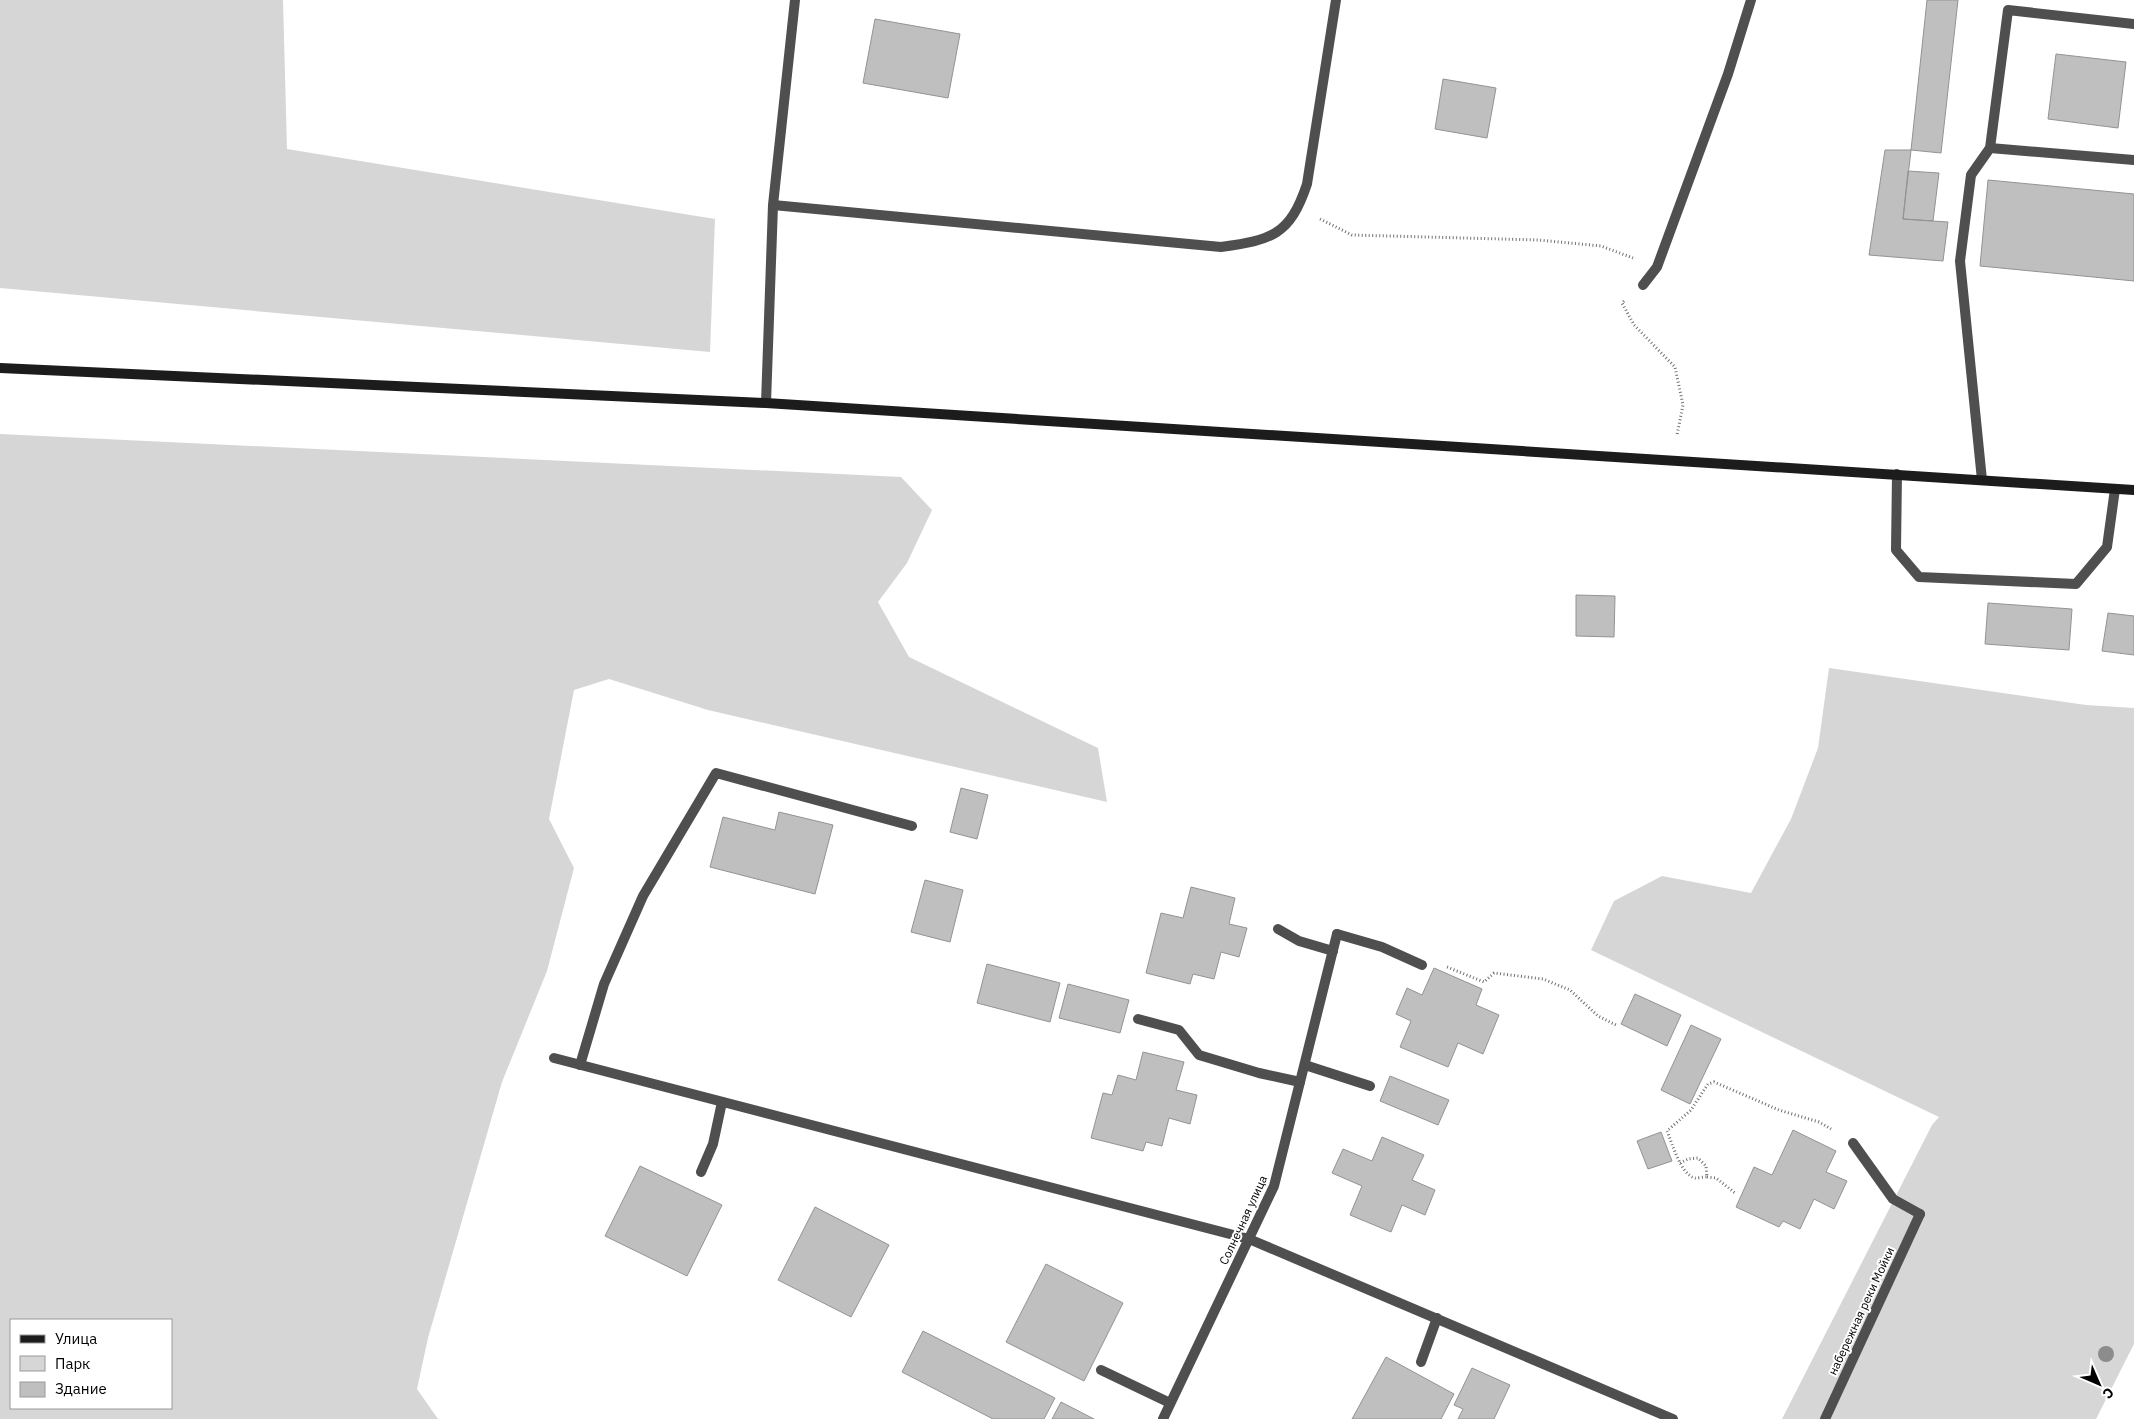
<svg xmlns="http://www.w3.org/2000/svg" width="2134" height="1419" font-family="'IBM Plex Sans',sans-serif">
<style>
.green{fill:#d6d6d6;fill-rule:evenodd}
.building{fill:#bfbfbf;stroke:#939393}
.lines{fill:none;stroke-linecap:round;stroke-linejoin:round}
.path{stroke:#717171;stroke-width:3;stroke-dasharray:1 2.5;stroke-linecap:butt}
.service{stroke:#4f4f4f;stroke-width:10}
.minor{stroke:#4f4f4f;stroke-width:10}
.secondary{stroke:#1c1c1c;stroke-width:10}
.tree{fill:#8c8c8c}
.labels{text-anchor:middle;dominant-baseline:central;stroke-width:4;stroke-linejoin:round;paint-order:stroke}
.street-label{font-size:12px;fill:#000;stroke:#fff}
</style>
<rect width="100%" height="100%" fill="#fff"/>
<path class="green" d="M0 0H283L287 149 715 219 710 352 0 288Z
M0 434 901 477 932 510 907 563 878 602 909 657 1098 748 1107 802 708 710 609 679 574 690 549 819 574 868 547 971 502 1082 428 1338 417 1389 438 1419H0ZM11 1320H171V1408H11Z
M1829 668 2086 705 2134 708V1344L2096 1419H1782L1932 1125 1939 1117 1591 950 1614 901 1662 876 1751 893 1791 819 1818 748Z"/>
<path class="building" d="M1927 0H1958L1941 153 1911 150Z
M875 19 960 34 948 98 863 83Z
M2056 54 2126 62 2118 128 2048 119Z
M1443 79 1496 88 1487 138 1435 129Z
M1885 150H1911L1903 219 1948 222 1943 261 1869 255Z
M1908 171 1939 173 1933 221 1903 219Z
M1988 180 2134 194V281L1980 266Z
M1576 595 1615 596 1614 637 1576 636Z
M1988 603 2072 609 2069 650 1985 644Z
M2108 613 2134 616V655L2102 651Z
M961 788 988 795 977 839 950 832Z
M779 812 833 825 815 894 710 867 723 817 775 830Z
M925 880 963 890 950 942 911 932Z
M1191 887 1235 898 1229 924 1247 928 1239 957 1221 952 1214 979 1193 974 1190 984 1146 973 1161 913 1183 918Z
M987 964 1060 983 1050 1022 977 1003Z
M1434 968 1482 989 1476 1005 1499 1015 1483 1054 1458 1043 1448 1067 1400 1047 1411 1021 1396 1014 1407 988 1422 995Z
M1068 984 1129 1000 1120 1033 1059 1018Z
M1635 994 1681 1015 1667 1046 1621 1024Z
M1691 1025 1721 1039 1690 1104 1661 1090Z
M1143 1052 1184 1062 1176 1090 1197 1095 1190 1124 1169 1118 1162 1146 1146 1142 1143 1151 1091 1138 1103 1093 1112 1095 1118 1075 1136 1080Z
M1390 1076 1449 1100 1438 1125 1380 1101Z
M1793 1130 1836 1151 1826 1172 1847 1181 1834 1209 1814 1199 1800 1229 1783 1221 1779 1227 1736 1207 1754 1167 1772 1175Z
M1661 1132 1672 1161 1648 1169 1637 1141Z
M1382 1137 1424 1155 1412 1180 1435 1190 1425 1215 1402 1205 1391 1232 1350 1215 1362 1186 1332 1173 1343 1149 1372 1161Z
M640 1166 722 1205 687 1276 605 1236Z
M815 1207 889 1245 851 1317 778 1280Z
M1046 1264 1123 1303 1084 1381 1006 1342Z
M923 1331 1055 1398 1044 1419H993L902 1372Z
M1386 1357 1454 1394 1441 1419H1352Z
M1472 1368 1510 1385 1494 1419H1458L1463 1409 1454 1405Z
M1061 1402 1094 1419H1052Z"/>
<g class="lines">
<path class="path" d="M1320 219 1352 235 1538 240 1601 246 1633 258
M1624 301 1622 303 1634 325 1675 367 1683 405 1677 435
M1447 967 1484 982 1494 973 1543 979 1570 990 1598 1016 1616 1025
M1680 1163 1688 1159 1698 1158 1706 1166 1707 1177C1703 1177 1698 1178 1695 1178 1681 1175 1672 1143 1667 1131L1691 1110 1708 1084 1714 1082 1779 1110 1819 1122 1831 1129
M1707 1177 1716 1178 1735 1193"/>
<path class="service" d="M1990 148 2134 160
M1897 474 1896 550 1919 577 2076 584 2107 547 2115 489
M1982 480 1960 261 1971 175 1990 148 2008 10 2134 24
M1278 929 1299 941 1333 951
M1337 934 1382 947 1422 965
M1138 1019 1179 1030 1199 1055 1259 1073 1300 1082
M580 1065 604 984 643 896 716 773 912 826
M1305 1065 1370 1086
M1853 1143 1893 1199 1920 1214
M701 1172 713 1144 722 1102
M1421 1362 1437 1318
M1101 1370 1170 1403"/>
<path class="minor" d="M773 205 1221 247C1272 240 1290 235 1307 184L1336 0
M1643 285 1657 267 1728 74 1751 0
M766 403 773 205 795 0
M554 1058 1249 1239 1673 1419
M1163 1419 1274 1186 1337 934
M1825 1419 1920 1214"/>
<path class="secondary" d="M0 368 766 403 2134 490"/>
</g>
<circle class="tree" cx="2106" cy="1354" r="8"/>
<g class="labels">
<g class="street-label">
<text transform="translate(1243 1220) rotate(-65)">Солнечная улица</text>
<text transform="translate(1861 1311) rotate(-65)">набережная реки Мойки</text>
</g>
</g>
<rect x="10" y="1319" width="162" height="90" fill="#ffffff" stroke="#999999"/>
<rect x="20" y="1335" width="25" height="8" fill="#1c1c1c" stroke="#999999"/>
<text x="55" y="1344" font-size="15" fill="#000000">Улица</text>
<rect x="20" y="1356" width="25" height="15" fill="#d6d6d6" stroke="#999999"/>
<text x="55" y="1369" font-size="15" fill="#000000">Парк</text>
<rect x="20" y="1382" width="25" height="15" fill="#bfbfbf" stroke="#999999"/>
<text x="55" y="1394" font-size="15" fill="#000000">Здание</text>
<g transform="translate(2099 1384) rotate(135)" stroke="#ffffff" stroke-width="4" paint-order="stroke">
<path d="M0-4L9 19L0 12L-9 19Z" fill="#000000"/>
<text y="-8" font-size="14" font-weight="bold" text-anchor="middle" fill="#000000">С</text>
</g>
</svg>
